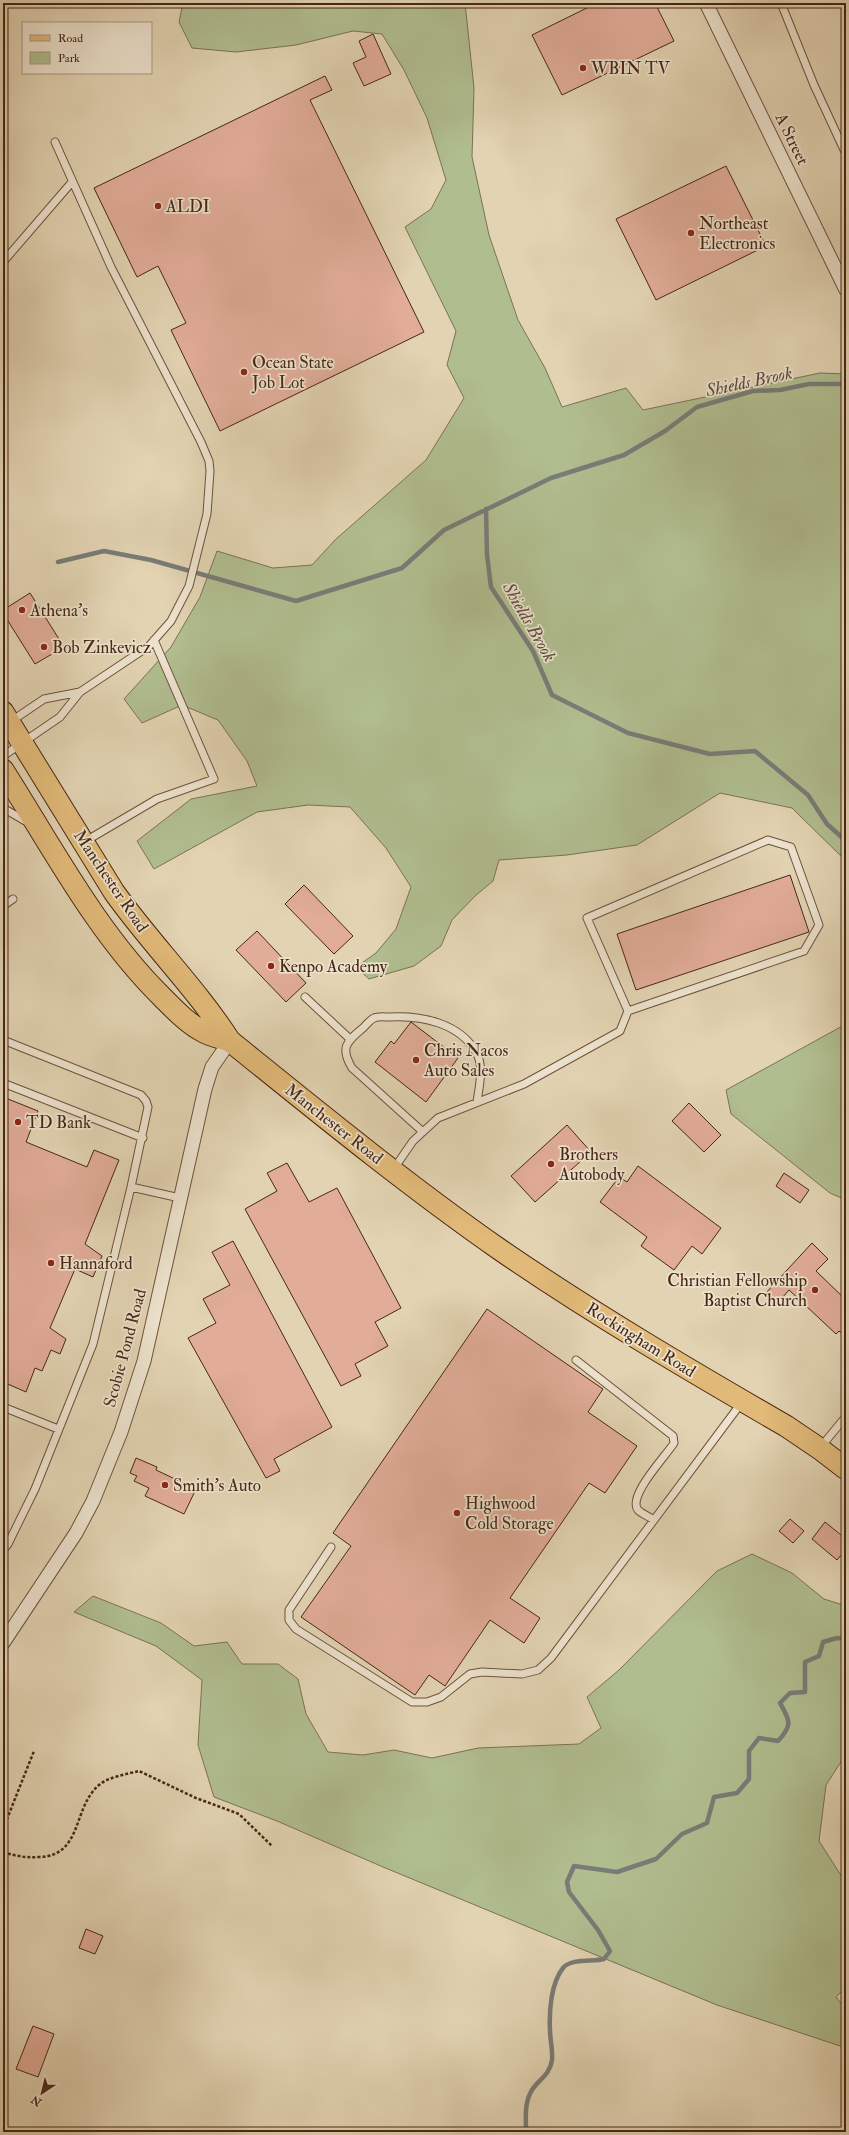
<svg xmlns="http://www.w3.org/2000/svg" width="849" height="2135" font-family="'IM FELL Double Pica',serif">
<style>
.green{fill:#b0bd8f;stroke:#7c7252}
.lines{fill:none;stroke-linecap:round;stroke-linejoin:round}
.stream{stroke:#797c77;stroke-width:4.5}
.building{fill:#e1ac98;stroke:#482616}
.service-casing{stroke:#6e513d;stroke-width:9}
.minor-casing{stroke:#6e513d;stroke-width:15}
.primary-casing{stroke:#482616;stroke-width:23}
.path{stroke:#482616;stroke-width:2.5;stroke-dasharray:3 2;stroke-linecap:butt}
.service{stroke:#ece2cd;stroke-width:7}
.minor{stroke:#ece2cd;stroke-width:13}
.primary{stroke:#e1ba79;stroke-width:21}
.poi-dot{fill:#8f2418;stroke:#ece2cd;stroke-width:1.5}
.labels{text-anchor:middle;dominant-baseline:central;stroke-width:3.5;stroke-linejoin:round;paint-order:stroke}
.poi-label{font-size:17px;fill:#482616;stroke:#ece2cd;text-anchor:start}
.street-label{font-size:17px;fill:#482616;stroke:#ece2cd}
.water-label{font-size:18px;font-style:italic;fill:#5c4a3e;stroke:#ece2cd}
</style>
<rect width="100%" height="100%" fill="#e2d3b2"/>
<filter id="stains"><feTurbulence type="fractalNoise" baseFrequency=".005" numOctaves="4"/><feColorMatrix values="0 0 0 0 .2 0 0 0 0 .09 0 0 0 0 .02 0 0 0 .5 -.17"/></filter>
<radialGradient id="worn" r=".72"><stop offset=".6" stop-color="#630" stop-opacity="0"/><stop offset="1" stop-color="#630" stop-opacity=".3"/></radialGradient>
<path class="green" d="M183 3H465L474 88 472 157 489 235 518 320 545 368 562 407 626 388 643 410 820 373 846 374V861L792 808 720 793 637 845 567 855 499 860 493 881 475 896 452 920 441 946 414 966 369 979 356 967 376 953 396 929 411 887 386 848 350 807 308 805 257 812 154 869 137 841 191 799 257 786 247 761 218 720 182 705 142 723 124 699 171 647 200 597 217 551 273 568 312 565 336 539 426 460 464 398 447 365 456 331 405 227 431 209 446 180 427 118 404 70 382 34 353 31 296 45 236 52 192 48 179 22Z
M846 1024V1200L830 1193 731 1114 726 1090Z
M752 1554 792 1573 824 1599 846 1606V1754L826 1785 819 1841 846 1883V1987L836 1997 846 2010V2048L717 2005 383 1867 277 1821 214 1797 198 1745 202 1680 156 1646 74 1612 93 1596 161 1623 194 1646 227 1642 242 1664H278L298 1679 306 1714 328 1752 363 1755 394 1750 432 1758 478 1748 579 1744 601 1728 587 1697 619 1670 717 1571Z"/>
<g class="lines">
<path class="stream" d="M486 509 487 555 491 587 533 651 552 695 628 733 710 754 755 751 808 795 827 824 846 841
M58 562 104 551 151 560 296 601 402 568 444 530 551 478 624 455 665 431 697 407 753 391 780 390 809 384H846
M526 2132C526 2118 524 2103 532 2090 538 2080 550 2075 552 2060 553 2050 550 2040 550 2030 549 2011 551 1983 563 1968 571 1958 593 1962 604 1959L610 1951 598 1930 569 1892 567 1882 574 1866 617 1872 656 1859 682 1834 707 1823 714 1797 737 1793 749 1779V1751L759 1738 778 1741C793 1725 790 1721 780 1703L790 1693 805 1692V1662L819 1656 823 1642 837 1638 846 1639"/>
</g>
<path class="building" d="M597 3H655L674 41 562 95 532 35Z
M373 34 391 74 364 86 353 63 366 57 359 41Z
M325 76 332 90 310 100 424 332 220 431 171 330 186 323 158 266 137 277 94 188Z
M726 166 766 246 656 300 616 219Z
M30 593 64 647 35 664 3 613V610Z
M790 875 809 932 636 990 617 934Z
M304 885 353 936 334 954 285 904Z
M257 931 306 983 286 1002 236 950Z
M411 1022 458 1058 426 1102 375 1062 391 1041 394 1044Z
M3 1097 38 1111 26 1142 87 1167 94 1150 119 1160 85 1244 102 1256 93 1277 75 1269 50 1328 66 1339 60 1354 51 1350 42 1371 35 1368 26 1392 3 1382Z
M689 1103 721 1135 704 1152 672 1121Z
M567 1125 591 1152 535 1202 511 1176Z
M287 1163 309 1202 337 1188 401 1308 375 1322 388 1346 355 1364 361 1376 341 1386 245 1209 277 1191 267 1173Z
M638 1166 721 1228 702 1254 692 1246 674 1270 641 1246 647 1237 600 1202 619 1177 627 1182Z
M784 1173 809 1190 800 1203 776 1186Z
M233 1241 332 1427 274 1459 280 1471 266 1478 188 1338 216 1323 203 1299 230 1285 212 1252Z
M812 1243 828 1259 816 1271 846 1300V1337L839 1331 836 1334 789 1290 775 1306 764 1295Z
M487 1309 603 1389 588 1412 637 1446 605 1493 589 1483 510 1598 540 1618 524 1643 490 1620 445 1686 429 1675 415 1695 301 1617 351 1546 333 1533Z
M136 1458 157 1467 156 1470 196 1489 184 1514 145 1496 149 1488 134 1481 137 1476 130 1473Z
M790 1519 804 1531 793 1543 779 1531Z
M825 1522 846 1539V1549L837 1560 812 1539Z
M86 1929 103 1936 95 1954 79 1948Z
M33 2026 54 2034 38 2077 16 2069Z"/>
<g class="lines">
<defs>
<path id="service" d="M781 3 814 85 846 154
M3 262 72 182
M10 722 44 699 80 692
M3 756 60 717 80 692 149 646 171 621 189 586 207 514 210 471 209 461 201 442 111 267 55 142
M3 808 27 822
M84 842 157 799 214 779 154 640
M3 906 13 899
M305 997 350 1039
M3 1040 141 1095 146 1101 148 1107 131 1187 93 1344 35 1489 8 1544 3 1550
M3 1083 143 1138
M423 1132 352 1068C340 1048 346 1042 363 1028 366 1025 370 1020 374 1018 378 1016 385 1017 389 1017 421 1015 461 1023 477 1054 484 1068 479 1087 477 1102
M393 1170 413 1141 438 1118 524 1084 620 1031 628 1011 804 951 819 925 791 847 768 840 587 918 628 1011
M131 1187 180 1198
M576 1360 673 1436 674 1443C666 1456 627 1496 638 1510 642 1514 650 1517 654 1520
M3 1407 58 1429
M820 1448 843 1420 846 1422
M331 1547 289 1610V1620L296 1629 412 1702H427L441 1697 470 1674 482 1672 522 1674 538 1670 551 1658 742 1402"/>
<path id="minor" d="M706 3 846 290
M3 1643 76 1533 93 1501 121 1432 144 1361 205 1089 212 1067 230 1041"/>
<path id="primary" d="M3 712 114 892C151 944 196 988 230 1041
M3 770C52 847 97 933 162 997 174 1009 188 1024 204 1032 212 1036 221 1038 230 1041 318 1112 406 1184 499 1249 592 1313 689 1370 786 1426L820 1449 846 1469"/>
</defs>
<use href="#service" class="service-casing"/>
<use href="#minor" class="minor-casing"/>
<use href="#primary" class="primary-casing"/>
<path class="path" d="M3 1829 34 1751
M3 1852C16 1856 25 1858 39 1857 83 1856 72 1808 99 1785 108 1777 127 1774 139 1771L196 1798 239 1814 272 1846"/>
<use href="#service" class="service"/>
<use href="#minor" class="minor"/>
<use href="#primary" class="primary"/>
</g>
<g class="poi-dot">
<circle cx="583" cy="68" r="4"/>
<circle cx="158" cy="206" r="4"/>
<circle cx="691" cy="233" r="4"/>
<circle cx="244" cy="372" r="4"/>
<circle cx="22" cy="610" r="4"/>
<circle cx="44" cy="647" r="4"/>
<circle cx="271" cy="966" r="4"/>
<circle cx="416" cy="1060" r="4"/>
<circle cx="18" cy="1122" r="4"/>
<circle cx="551" cy="1164" r="4"/>
<circle cx="51" cy="1263" r="4"/>
<circle cx="815" cy="1290" r="4"/>
<circle cx="165" cy="1485" r="4"/>
<circle cx="457" cy="1513" r="4"/>
</g>
<g class="labels">
<g class="poi-label">
<text x="591" y="68">WBIN TV</text>
<text x="166" y="206">ALDI</text>
<text x="699" y="223">Northeast<tspan x="699" dy="20">Electronics</tspan></text>
<text x="252" y="362">Ocean State<tspan x="252" dy="20">Job Lot</tspan></text>
<text x="30" y="610">Athena's</text>
<text x="52" y="647">Bob Zinkevicz</text>
<text x="279" y="966">Kenpo Academy</text>
<text x="424" y="1050">Chris Nacos<tspan x="424" dy="20">Auto Sales</tspan></text>
<text x="26" y="1122">TD Bank</text>
<text x="559" y="1154">Brothers<tspan x="559" dy="20">Autobody</tspan></text>
<text x="59" y="1263">Hannaford</text>
<text x="807" y="1280" text-anchor="end">Christian Fellowship<tspan x="807" dy="20">Baptist Church</tspan></text>
<text x="173" y="1485">Smith's Auto</text>
<text x="465" y="1503">Highwood<tspan x="465" dy="20">Cold Storage</tspan></text>
</g>
<g class="street-label">
<text transform="translate(792 139) rotate(64)">A Street</text>
<text transform="translate(111 881) rotate(56)">Manchester Road</text>
<text transform="translate(334 1124) rotate(38)">Manchester Road</text>
<text transform="translate(641 1340) rotate(32)">Rockingham Road</text>
<text transform="translate(125 1348) rotate(-75)">Scobie Pond Road</text>
</g>
<g class="water-label">
<text transform="translate(749 382) rotate(-12)">Shields Brook</text>
<text transform="translate(529 622) rotate(60)">Shields Brook</text>
</g>
</g>
<rect width="849" height="2135" fill="none" stroke="#e2d3b2" stroke-width="16"/>
<rect x="4" y="4" width="841" height="2127" fill="none" stroke="#482616" stroke-width="2"/>
<rect x="8" y="8" width="833" height="2119" fill="none" stroke="#482616"/>
<rect x="22" y="22" width="130" height="52" fill="#ece2cd" stroke="#aa9784"/>
<rect x="30" y="35" width="20" height="6" fill="#e1ba79" stroke="#aa9784"/>
<text x="58" y="42" font-size="12" fill="#482616">Road</text>
<rect x="30" y="52" width="20" height="12" fill="#b0bd8f" stroke="#aa9784"/>
<text x="58" y="62" font-size="12" fill="#482616">Park</text>
<g transform="translate(42 2093) rotate(215)" stroke="#ece2cd" stroke-width="3" paint-order="stroke">
<path d="M0-3L7 15L0 10L-7 15Z" fill="#482616"/>
<text y="-6" font-size="11" font-weight="bold" text-anchor="middle" fill="#482616">N</text>
</g>
<rect width="100%" height="100%" filter="url(#stains)"/>
<rect width="100%" height="100%" fill="url(#worn)"/>
</svg>
